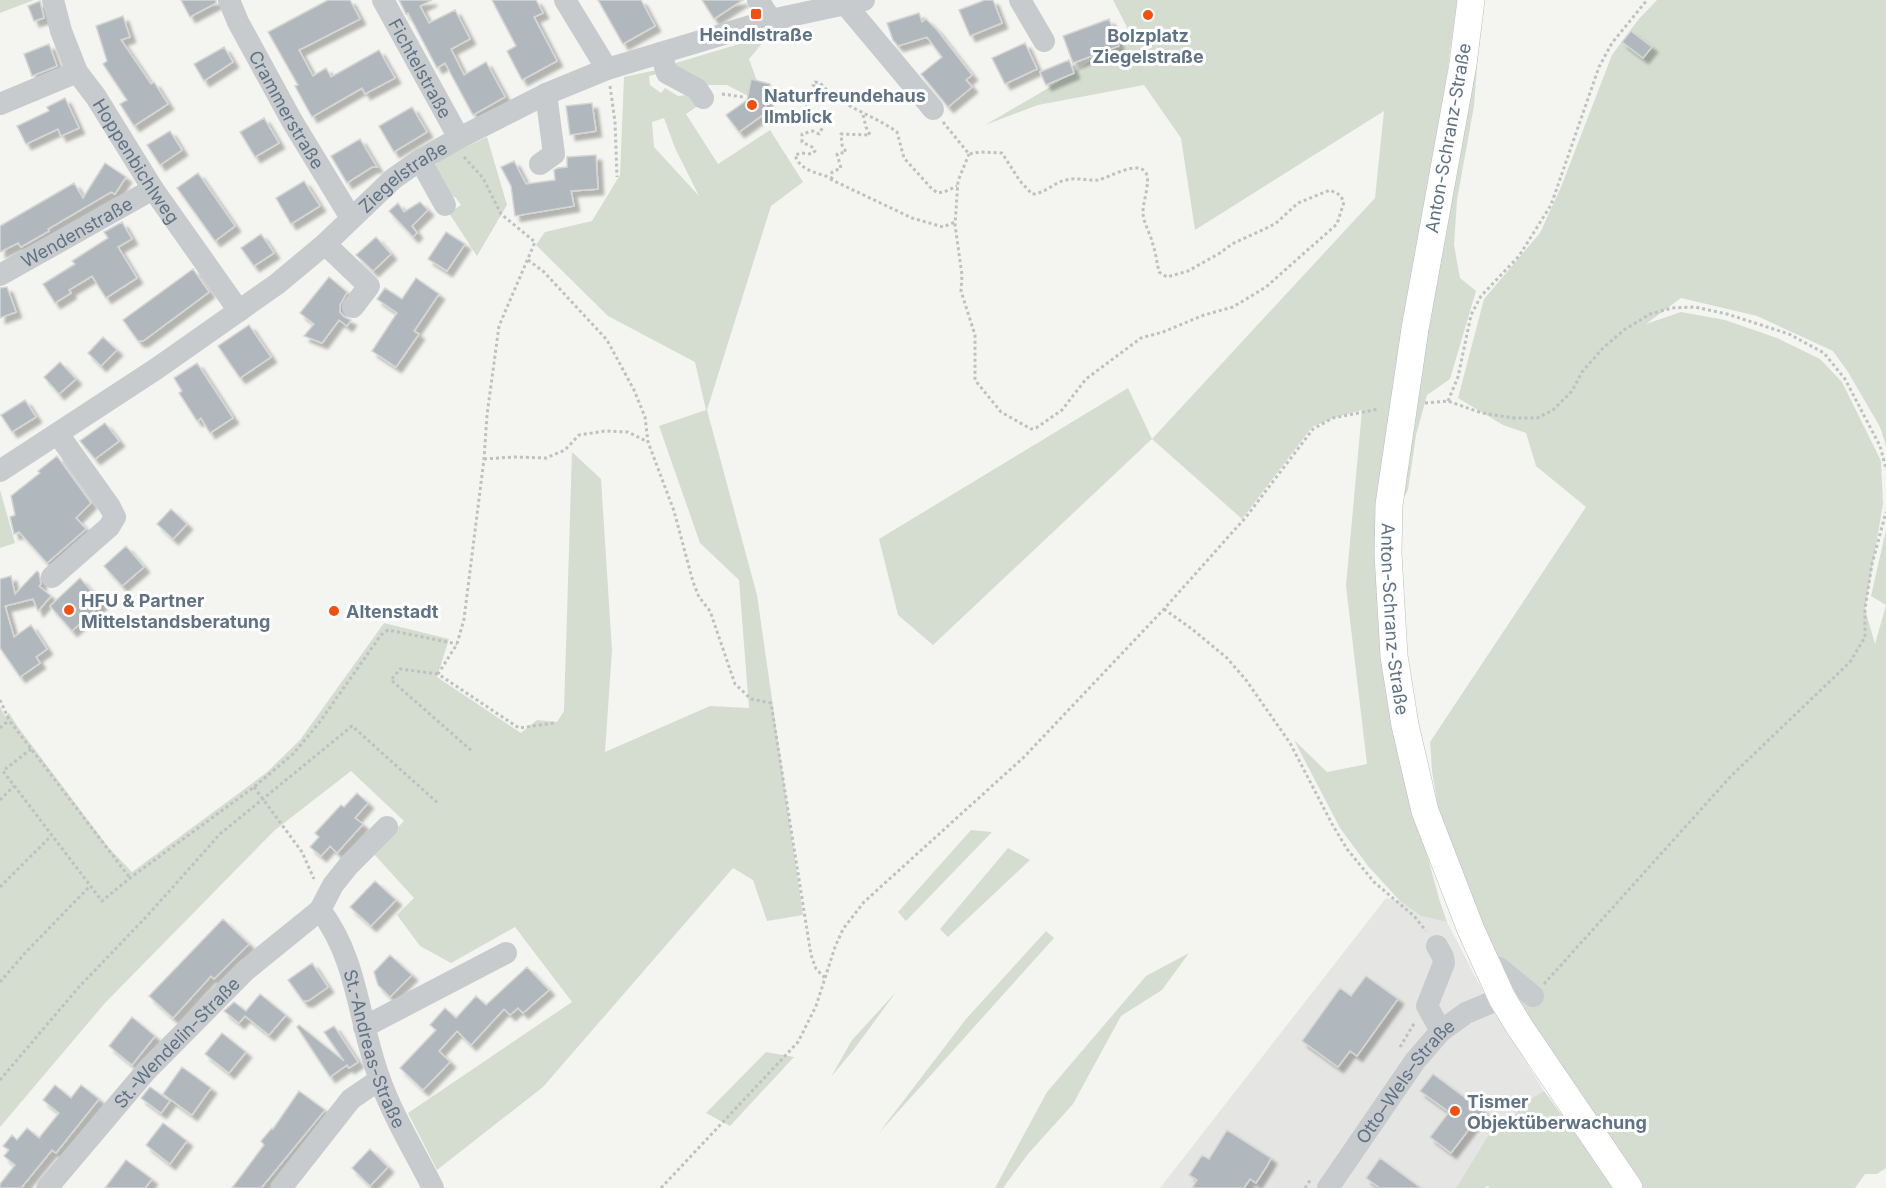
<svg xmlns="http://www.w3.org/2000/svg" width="1886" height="1188" font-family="Inter,sans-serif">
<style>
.built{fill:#e5e6e3}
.green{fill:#d4ddd0;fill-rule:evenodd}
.building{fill:#b1b8bd;stroke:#d5d6d3;stroke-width:1.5;filter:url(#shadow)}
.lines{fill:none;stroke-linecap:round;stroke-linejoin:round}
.major-casing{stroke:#b8bcbf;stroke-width:28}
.path{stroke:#bec0c2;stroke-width:3;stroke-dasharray:3 3;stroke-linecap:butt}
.minor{stroke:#c8cbce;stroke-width:22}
.major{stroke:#fff;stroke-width:27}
.poi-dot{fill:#f54f0f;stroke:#fff;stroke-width:2}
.labels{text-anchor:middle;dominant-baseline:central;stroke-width:6;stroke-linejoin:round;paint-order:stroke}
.poi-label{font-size:18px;font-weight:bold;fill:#607384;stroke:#fff;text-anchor:start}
.street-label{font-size:18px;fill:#607384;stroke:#fff}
</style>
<defs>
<filter id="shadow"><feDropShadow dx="5.5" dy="5.5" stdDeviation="1.5" flood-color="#0004"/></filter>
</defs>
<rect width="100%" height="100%" fill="#f4f5f0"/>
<path class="built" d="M1386 898 1400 901 1421 916 1447 922 1489 1003 1544 1091 1527 1101 1508 1122 1497 1121 1456 1188H1160Z"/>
<path class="green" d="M0 0H34L0 13Z
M1113 0H1457L1447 75 1401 336 1399 753 1440 902 1447 922 1421 916 1400 901 1368 866 1340 828 1294 740 1327 772 1367 764 1346 586 1362 410 1333 418 1312 427 1242 519 1152 439 933 645 898 615 879 539 1128 388 1152 439 1375 198 1384 111 1195 230 1181 138 1144 85 1038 105 985 125 1050 87 1131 35Z
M1482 0 1474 106 1457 200 1454 245 1460 278 1476 291 1450 379 1427 395 1416 435 1408 490 1398 508Z
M1657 0H1886V446L1880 427 1848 372 1833 351 1757 316 1681 298 1646 324 1681 312 1725 320 1777 338 1820 359 1842 382 1881 461 1883 504 1865 609 1875 644 1886 605V1168L1877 1174H1865L1855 1188H1643L1519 1006 1485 941 1442 830 1432 771 1430 742 1586 507 1536 466 1526 433 1503 425 1458 398 1484 299 1540 233 1561 187 1612 55 1638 20Z
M769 35 749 59 757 81 748 96 727 85H704L674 66 676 63Z
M661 69V73L649 76 650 85 661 93 665 88 678 96 687 95 699 105 686 114 718 164 770 130 803 182 771 206 707 410 757 595 803 915 767 921 753 880 733 868 543 1087 437 1170 408 1113 572 1002 515 927 451 963 420 946 397 915 414 898 373 853 404 821 351 771 275 830 105 1003 0 1127V707L5 716 9 713 18 727 109 848 132 872 266 773 300 740 384 623 449 639 437 677 521 733 537 720 557 722 564 711 572 452 601 479 612 650 605 752 710 706 749 708 739 580 700 543 659 426 706 410 695 362 608 316 536 245 545 232 592 221 620 175 624 77ZM664 118 675 148 699 196 654 147 652 122Z
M487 137 507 205 477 256 449 213 461 205 456 198 445 192 435 165 440 159Z
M0 490 15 543 0 548Z
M1886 530V605L1871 596Z
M971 830 992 832 906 921 898 912Z
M1008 848 1030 860 948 937 940 929Z
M1046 931 1054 938 878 1134 966 1019Z
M1189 953 1162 990 1121 1016 1073 1104 1028 1154 1003 1188H995L1047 1092 1146 976Z
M896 992 855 1048 831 1077 852 1040Z
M766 1052 794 1057 730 1126 706 1113Z
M1544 1091 1616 1188H1490L1487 1186 1485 1188H1456L1497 1121 1508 1122 1527 1101Z"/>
<path class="building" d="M181 0H216V3L190 17Z
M328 0H350L360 19 299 50 313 76 326 68 331 77 379 50 395 78 365 94 362 88 312 117 295 86 298 85 268 32Z
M399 0H432L420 6 429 23 455 10 470 39 451 49 464 75 486 62 505 97 473 115 445 63 437 68 408 13 406 14Z
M492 0H536L543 13 534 17 557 61 522 80 507 51 516 46Z
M598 0H641L655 26 623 44Z
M702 0H743L714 19Z
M985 0H993L1002 23 970 36 959 10Z
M40 1 44 18 34 21 28 6Z
M919 13 922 22 926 19 937 30 972 75 966 80 972 87 948 107 921 74 942 57 927 37 898 46 893 40 887 23Z
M123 16 130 37 121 40 151 84 154 82 168 104 134 126 120 104 127 100 103 64 107 61 96 26Z
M1109 19 1119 46 1073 63 1063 36Z
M1631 31 1652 47 1643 58 1622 42Z
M1025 43 1037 69 1005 84 992 58Z
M49 44 57 66 32 76 24 54Z
M224 47 233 62 204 81 194 64Z
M1069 60 1074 73 1046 85 1040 72Z
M751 79 770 84 764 114 739 132 726 115 747 100Z
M65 98 79 128 61 136 58 129 26 144 17 126 49 111 47 107Z
M592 103 596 131 570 135 566 106Z
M412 107 427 132 394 152 379 126Z
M264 118 279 143 255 157 240 132Z
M170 131 182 150 160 165 147 145Z
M360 139 377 167H372L347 183 331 156Z
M596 155 598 189 571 191 574 206 515 216 511 186 501 167 514 161 526 184 555 180 554 170 558 168 567 167V157Z
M105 163 126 177 115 194 111 192 48 229 49 231 21 247 18 243 0 252V226L74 183 83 198Z
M198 173 235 226 215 241 177 188Z
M304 181 320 206 291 224 276 198Z
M420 202 428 210 412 226 417 233 413 237 389 211 398 203 404 212Z
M122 222 132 239 118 247 137 278 106 298 92 276 69 290 71 293 55 303 43 284 75 264 72 261 108 238 104 232Z
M446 232 465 244 447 271 428 259Z
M261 234 274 253 254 266 241 248Z
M376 237 391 254 373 271 356 255Z
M193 269 209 292 143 341H138L123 320Z
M329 277 347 292 340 305V312L344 317 351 320 347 326 339 320 322 343 304 336 314 324 300 313Z
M416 278 439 294 414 331 419 334 396 367 372 351 397 313 377 299 385 288 402 299Z
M7 287 16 312 0 318V288Z
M249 325 271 357 240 378 218 346Z
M103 337 117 350 101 366 88 353Z
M60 362 76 379 59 394 44 377Z
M197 363 233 418 210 433 201 418 197 421 179 393 182 391 174 378Z
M25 400 36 417 12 432 1 415Z
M105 423 119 441 95 459 80 441Z
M57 456 91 503 76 518 86 529 47 563 19 532 14 534 10 517 15 515 11 496 40 473 38 471Z
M171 509 187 524 173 539 157 524Z
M126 546 144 567 122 586 104 566Z
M37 571 39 573 41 584 39 586 51 596 38 611 33 599 5 606 14 637 31 625 47 649 36 657 40 663 20 677 0 648V579L11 576 15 594Z
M80 578 102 603 72 631 50 606Z
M357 793 368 803 355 818 363 824 337 853 330 846 321 856 310 847 319 837 315 833 341 805 344 807Z
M375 881 396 900 371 926 350 907Z
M223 919 249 944 214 979 211 976 173 1018 149 996Z
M390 955 412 975 390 997 378 985 374 972Z
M312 963 328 987 308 1001H303L288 980Z
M527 967 549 990 523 1013 518 1008 510 1015 504 1009 471 1045 457 1031 439 1051 450 1062 423 1090 400 1068 436 1030 430 1025 445 1008 456 1018 476 996 486 1005Z
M1366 976 1398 999 1357 1056 1350 1051 1338 1067 1302 1041 1340 988 1351 996Z
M260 994 286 1015 269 1035 245 1016 239 1023 224 1011 234 1002 246 1011Z
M132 1017 155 1036 132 1065 109 1046Z
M299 1025 344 1061 324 1032 334 1026 358 1062 349 1068 347 1065 330 1077 297 1027Z
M222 1033 246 1052 229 1073 205 1054Z
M182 1067 211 1088 192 1115 163 1094Z
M1433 1074 1483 1111 1451 1153 1430 1137 1449 1112 1420 1091Z
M55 1085 71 1098 81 1085 99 1099 56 1153 52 1150 21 1188H0V1184L15 1165 4 1156 9 1150 3 1146 12 1135 17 1140 27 1128 39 1138 59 1113 43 1100Z
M150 1087 170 1101 161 1113 141 1098Z
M299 1091 325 1110 261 1188H232L264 1145 261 1141 272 1128 273 1129Z
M163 1123 187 1141 170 1164 146 1145Z
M1227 1130 1271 1158 1267 1166 1256 1183 1250 1179 1244 1188H1192L1197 1180 1189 1175 1202 1155 1209 1159Z
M370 1149 388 1167 370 1186 352 1168Z
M1380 1158 1421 1188H1380L1366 1178Z
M126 1160 152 1179 145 1188H105Z"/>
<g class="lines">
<defs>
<g id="major">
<path id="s9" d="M1471 0 1463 64 1415 329 1389 505 1388 554 1394 656 1405 725 1425 811 1471 930 1502 998 1519 1026 1629 1188"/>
</g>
</defs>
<use href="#major" class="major-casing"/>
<path class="path" d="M610 86 615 122 617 177
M722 94 743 97
M863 115 866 127 870 135 841 134 842 145 846 152 837 154 841 168 832 172V178C818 173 800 171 795 155L801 153 812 154 815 151 812 147 802 142V134L813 131 819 134 824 125 804 108 807 102 812 99 821 100 823 96 822 92 813 85 815 82 820 83C841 107 872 114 897 132L904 158 932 189 938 193 944 192 957 186
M943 122 969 154 980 152 1002 153 1020 181 1032 194C1045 194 1054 182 1066 180 1077 177 1088 181 1098 180 1109 178 1138 159 1146 173 1151 182 1142 204 1143 214 1144 224 1151 235 1153 245 1156 254 1157 263 1159 272L1167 277 1188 271 1220 253 1232 244 1275 224 1298 203 1330 190 1340 195 1344 202 1337 224 1266 287 1233 307 1204 315 1163 332 1141 338 1086 379 1062 410 1036 428 1031 429 1001 412 975 380V335L961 291 962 275 955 225 958 181 969 154
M464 157 483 178 501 214 535 242 499 326 487 415 484 459 464 619 457 644 438 674 519 728 554 723
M830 179 912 218 943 227 955 222
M528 260 544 272 607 340 634 390 645 417 648 442 674 511 693 582 699 597 710 611 735 684 751 699 771 703 811 955 816 969 825 978
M1448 401 1458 377 1471 315 1481 296 1519 256 1551 205 1599 67 1612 43 1647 0
M1425 403 1448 401 1482 413 1514 418H1537L1553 410 1572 391 1582 372 1603 348 1624 330 1650 314 1672 308 1695 307 1727 314 1789 334 1824 353 1845 379 1880 446 1886 468
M484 459 514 457 546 458 565 450 579 435 605 431 628 432 648 442
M1164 609 1192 629 1227 658 1246 680 1290 743 1332 824 1347 849 1374 882 1414 916 1426 931
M438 674 400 669 391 680 473 752
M0 700 9 720 130 878
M0 728 9 720
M31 749 3 771 102 901 130 878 254 787 293 754 319 723 381 635 388 630 457 644
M254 787 302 852 314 879
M0 800 14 786
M0 887 51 836
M0 982 26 952 90 886
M1544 984 1731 776 1850 662 1865 637V609L1872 564 1886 512
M1400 1047 1415 1022
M0 1080 78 988 148 915 220 834 352 726 439 804
M661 1188 798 1042 816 1006 835 947 843 929 864 902 1024 757 1164 609 1246 517 1313 429 1333 418 1379 409
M1305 1188 1311 1179"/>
<g class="minor">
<path id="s1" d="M53 0 61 31 77 72 96 97 153 189 239 311"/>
<path id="s2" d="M229 0 238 22 292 121 351 218"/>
<path id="s3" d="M383 0 459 138"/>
<path d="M565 0 607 69"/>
<path d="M758 0 771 20"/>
<path d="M1020 0 1044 41"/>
<path d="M845 4 933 109"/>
<path d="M661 53 667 73 697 89 703 98"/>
<path d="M0 104 77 72"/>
<path d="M420 160 445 205"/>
<path d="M540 164 554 154 546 94"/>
<path d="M325 244 369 286 353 307"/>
<path id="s4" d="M0 275 153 189"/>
<path id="s5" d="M0 471 156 369 277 284 325 244 393 179 420 160 459 138 546 94 607 69 771 20 864 0"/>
<path d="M52 577 109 527 115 517 110 507 58 434"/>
<path id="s6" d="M320 910C358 959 358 1020 379 1077 392 1115 415 1152 433 1188"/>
<path d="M1437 946 1443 957 1444 963 1427 1006 1441 1031"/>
<path d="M1488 967 1499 968 1533 996"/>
<path d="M364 1027 506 953"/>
<path id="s7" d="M47 1188 147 1070 246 970 320 910 333 885 349 865 387 827"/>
<path d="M281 1188 351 1099 379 1080"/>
<path id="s8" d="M1328 1188 1415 1061 1441 1031 1466 1013 1502 998"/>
</g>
<use href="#major" class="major"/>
</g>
<g class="poi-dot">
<rect x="750" y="8" width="12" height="12" rx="3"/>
<circle cx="1148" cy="15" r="6"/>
<circle cx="752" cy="105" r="6"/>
<circle cx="69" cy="610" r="6"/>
<circle cx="334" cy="611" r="6"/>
<circle cx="1455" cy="1111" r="6"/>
</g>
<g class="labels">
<g class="poi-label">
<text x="756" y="34" text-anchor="middle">Heindlstraße</text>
<text x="1148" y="35" text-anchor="middle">Bolzplatz<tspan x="1148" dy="21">Ziegelstraße</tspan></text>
<text x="764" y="95">Naturfreundehaus<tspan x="764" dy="21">Ilmblick</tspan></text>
<text x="81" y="600">HFU &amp; Partner<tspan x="81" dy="21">Mittelstandsberatung</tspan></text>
<text x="346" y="611">Altenstadt</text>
<text x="1467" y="1101">Tismer<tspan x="1467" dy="21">Objektüberwachung</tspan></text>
</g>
<g class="street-label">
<text stroke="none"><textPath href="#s3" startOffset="78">Fichtelstraße</textPath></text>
<text stroke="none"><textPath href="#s2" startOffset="124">Crammerstraße</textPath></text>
<text transform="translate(1448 138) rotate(-80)">Anton-Schranz-Straße</text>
<text stroke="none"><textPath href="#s1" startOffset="183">Hoppenbichlweg</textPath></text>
<text stroke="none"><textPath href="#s5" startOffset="500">Ziegelstraße</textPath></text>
<text stroke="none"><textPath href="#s4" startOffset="88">Wendenstraße</textPath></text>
<text stroke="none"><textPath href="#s9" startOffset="626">Anton-Schranz-Straße</textPath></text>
<text stroke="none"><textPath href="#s7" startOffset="195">St.-Wendelin-Straße</textPath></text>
<text stroke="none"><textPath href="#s6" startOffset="150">St.-Andreas-Straße</textPath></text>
<text stroke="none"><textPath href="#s8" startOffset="132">Otto–Wels–Straße</textPath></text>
</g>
</g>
</svg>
